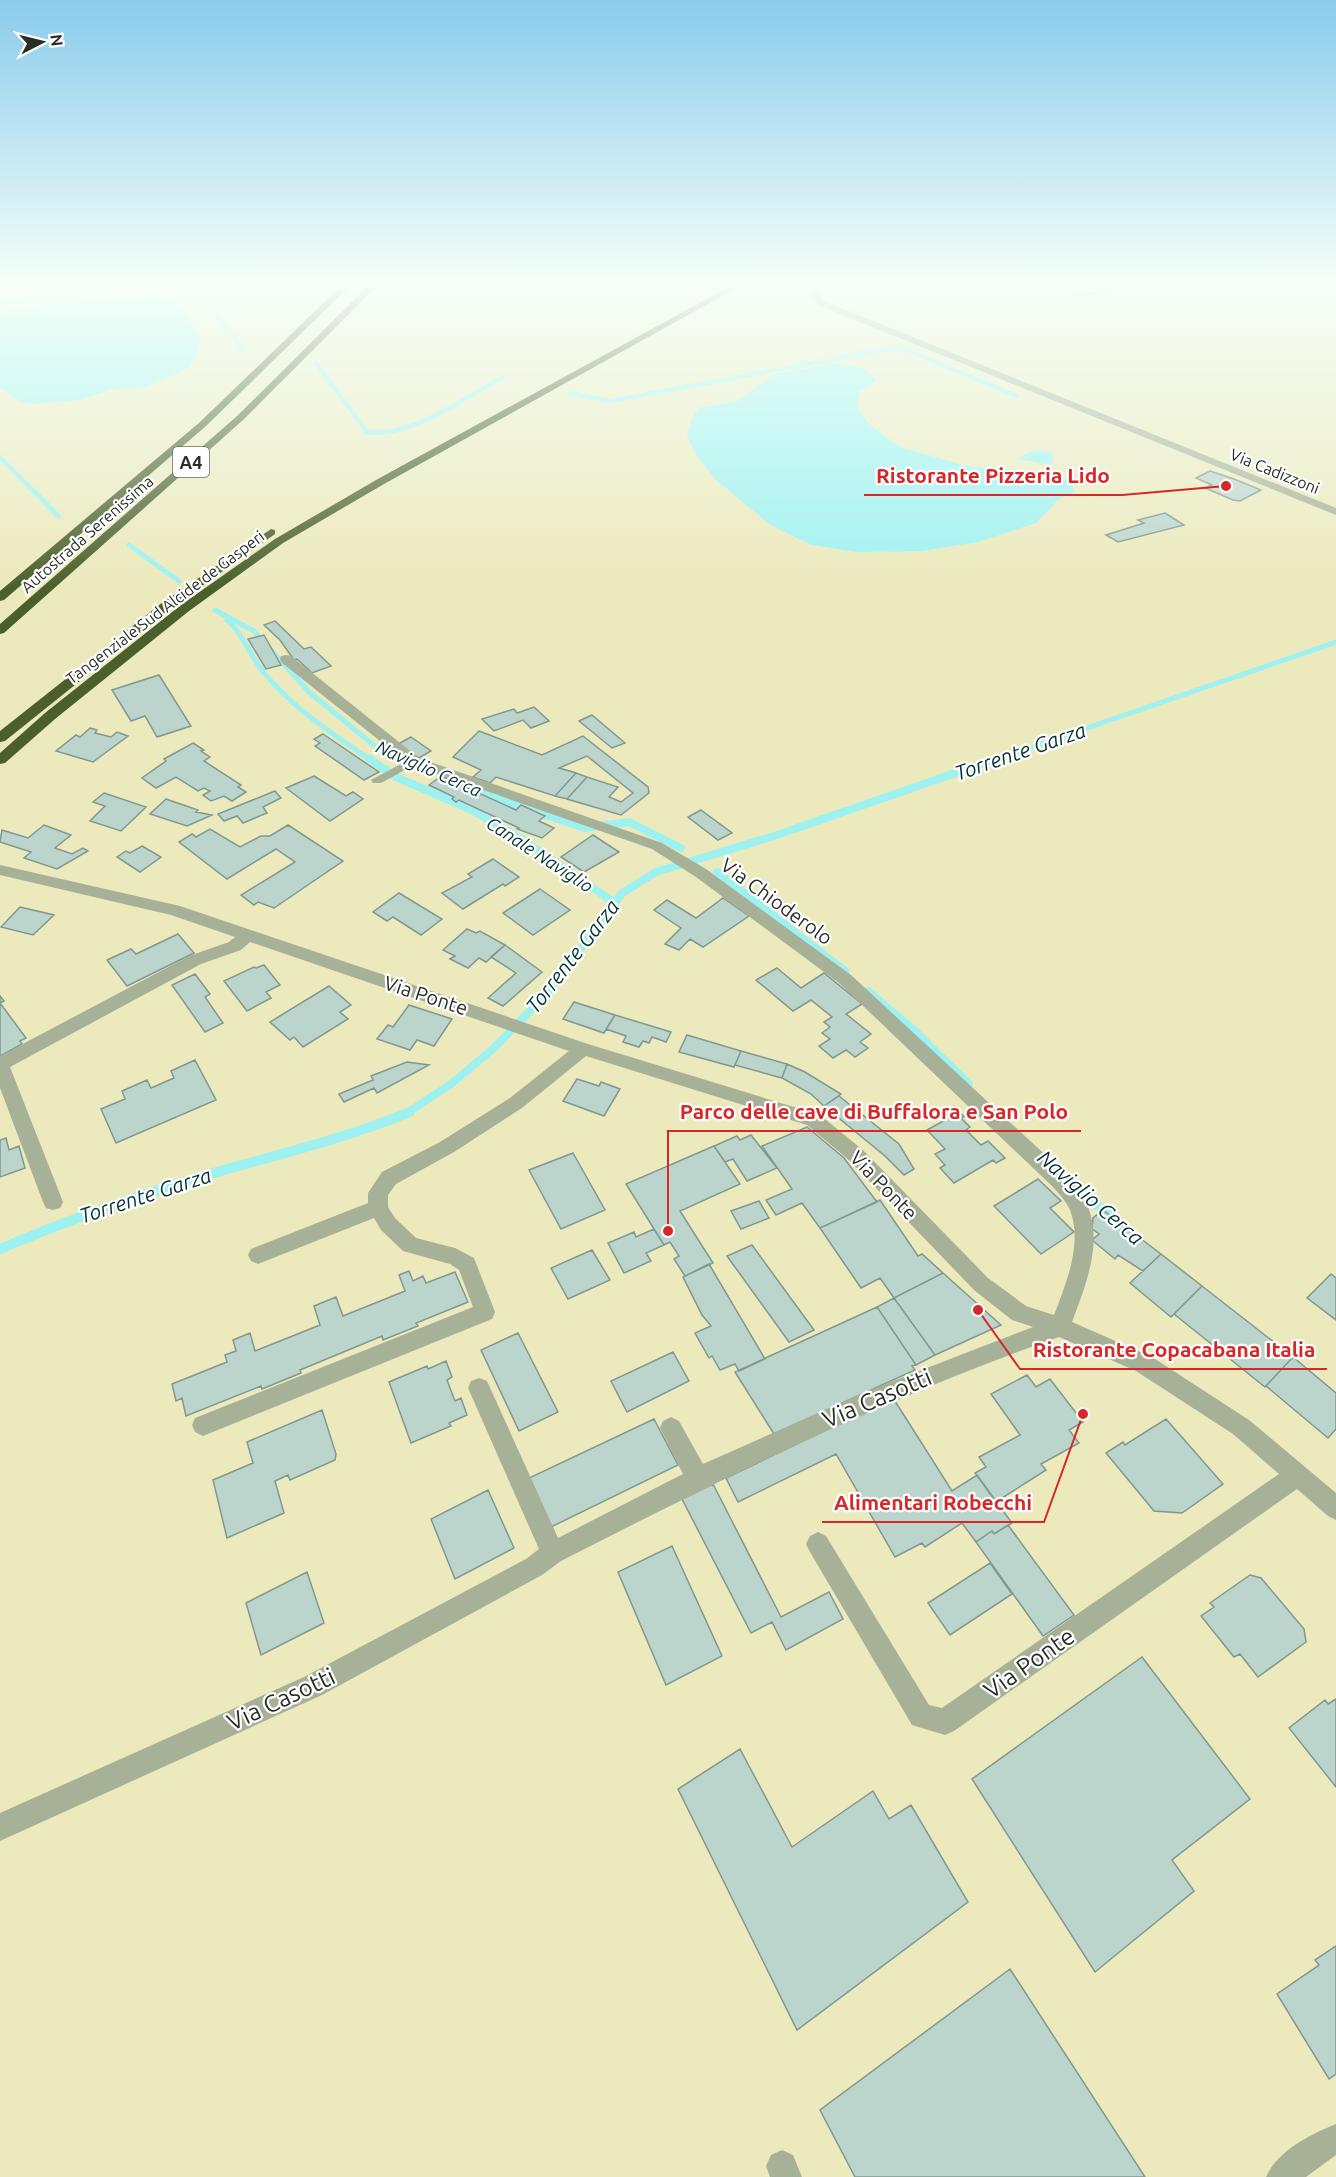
<svg xmlns="http://www.w3.org/2000/svg" width="1336" height="2177" font-family="Ubuntu,sans-serif">
<style>
.green{fill:#ece9bc}
.water{fill:#9df1f1}
.lines{fill:none;stroke-linecap:round;stroke-linejoin:round}
.stream-far3{stroke:#9df1f1;stroke-width:4.5}
.stream-far2{stroke:#9df1f1;stroke-width:5}
.stream-far1{stroke:#9df1f1;stroke-width:8}
.stream{stroke:#9df1f1;stroke-width:10}
.building{fill:#bcd5cc;stroke:#819890;stroke-width:1.5}
.lane{fill:#a6b198;fill-rule:evenodd}
.street{fill:#a6b198;fill-rule:evenodd}
.highway{fill:#4a5f2a;fill-rule:evenodd}
.labels{text-anchor:middle;dominant-baseline:central;stroke-width:4.5;stroke-linejoin:round;paint-order:stroke}
.far-street-label{font-size:16px;fill:#282f29;stroke:#fff}
.shield{fill:#fff;stroke:#686d69;stroke-width:1.5}
.shield-label{font-size:18px;font-weight:bold;fill:#282f29}
.far-water-label{font-size:18px;font-style:italic;fill:#063232;stroke:#fff}
.street-label{font-size:20px;fill:#282f29;stroke:#fff}
.water-label{font-size:21px;font-style:italic;fill:#063232;stroke:#fff}
.near-street-label{font-size:24px;fill:#282f29;stroke:#fff}
.leader{fill:none;stroke:#d62828;stroke-width:2}
.callout-dot{fill:#d62828;stroke:#fff;stroke-width:2}
.callout-label{font-size:21px;text-anchor:middle;font-weight:bold;fill:#d62828;stroke:#fff;stroke-width:4.5;stroke-linejoin:round;paint-order:stroke}
</style>
<rect width="100%" height="100%" fill="#ecffef"/>
<path class="green" d="M0 285H1336V2177H0Z"/>
<path class="water" d="M153 291C174 292 189 321 201 336L198 351 190 367 147 387 115 389 79 400 37 404 23 403 0 388V311L52 303 65 304 123 298Z
M839 363 865 369 877 380 859 392 858 408 870 425 900 447 970 467 1046 471 1071 482 1075 492 1058 500 1036 523 978 542 922 551 856 552 812 545 772 526 716 480 696 455 687 436 692 418 699 408 737 401 774 374Z
M1041 450 1051 452 1053 459 1051 465 1018 459 1028 452Z"/>
<g class="lines">
<path class="stream-far3" d="M194 285 243 349
M0 304 144 285
M316 363 367 432C409 439 468 396 504 376
M570 393 610 401 899 347 1017 396
M0 457 34 492"/>
<path class="stream-far2" d="M33 490 58 516
M129 545 179 581
M215 610 254 631 309 692 376 747 408 760
M227 620C244 635 250 656 264 673 294 709 334 735 372 761
M992 761 1336 642"/>
<path class="stream-far1" d="M370 759 396 777 472 810 523 840 615 903
M454 779 515 805 585 828 629 822 681 848
M717 872 845 971
M868 991 915 1031 969 1084
M407 1113 451 1084 494 1048 549 991 622 893 656 872 774 836 996 759"/>
<path class="stream" d="M1071 1183 1116 1221
M0 1249C63 1222 127 1199 193 1179 266 1157 340 1141 410 1112"/>
</g>
<path class="building" d="M1064 285H1099L1108 292 1076 295Z
M1210 471 1234 479 1261 490 1240 501 1233 500 1205 488 1212 485 1196 478Z
M1165 513 1184 525 1118 542 1106 535 1144 523 1138 520Z
M275 621 304 649 311 647 331 666 312 673 297 659 294 660 280 640 264 625Z
M264 635 281 665 266 669 248 639Z
M159 675 191 726 157 737 145 716 131 721 112 690Z
M534 707 549 721 531 728 523 720 494 731 482 719 514 709 517 713Z
M592 715 625 743 612 748 579 721Z
M90 728 97 730 95 733 111 737 117 732 128 736 93 762 56 751 76 735 80 737Z
M479 731 542 755 583 736 648 787 649 793 621 815 567 799 587 777 618 787 609 797 621 802 633 793 587 756 559 768 576 773 555 796 496 777 490 783 473 777 481 770 453 757Z
M323 734 379 772 364 780 315 746 320 743 314 739Z
M411 737 431 751 419 758 398 744Z
M193 743 204 750 201 751 210 757 204 761 241 785 238 787 246 792 232 801 224 796 211 801 203 795 210 791 204 788 198 791 176 777 156 788 142 778 166 761 164 759Z
M576 773 587 777 567 799 555 796Z
M314 776 346 796 353 792 363 799 330 821 286 788Z
M441 776 516 810 521 805 545 816 539 821 554 828 542 838 517 829 519 828 459 800 456 802 452 799 454 797 429 785Z
M275 791 281 798 263 807 267 813 243 823 237 816 224 821 218 814Z
M104 793 146 807 121 831 90 821 105 806 93 802Z
M166 799 198 810 196 812 212 815 187 826 150 814Z
M701 810 732 833 718 840 688 817Z
M44 825 71 835 55 848 72 854 83 848 88 851 57 869 24 858 31 852 0 842 2 830 28 838Z
M288 825 343 861 274 908 258 902 254 905 241 895 295 862 276 849 227 879 179 842 192 834 196 837 210 829 240 847 261 836H270Z
M593 835 619 852 584 872 561 857Z
M142 846 161 857 140 872 117 857 126 851 130 853Z
M493 859 519 877 505 886 503 884 463 909 442 893 472 877 468 874Z
M540 889 570 910 533 935 503 913Z
M399 893 442 919 421 935 393 917 387 921 373 912Z
M723 898 749 916 703 947 690 939 679 950 665 944 681 928 654 910 667 900 696 918Z
M20 907 54 915 33 935 1 927Z
M467 929 476 933 480 931 505 945 486 962 479 958 468 968 450 959 455 956 443 950Z
M178 934 194 953 127 986 107 960 131 949 136 954Z
M505 945 542 972 503 1006 488 998 516 973 491 957Z
M264 965 280 985 266 992 271 998 247 1011 224 981 254 967 256 968Z
M777 968 801 988 824 973 862 1004 846 1014 871 1034 860 1042 868 1048 855 1057 846 1050 833 1058 819 1046 830 1039 822 1033 830 1027 824 1022 832 1017 811 1000 793 1011 756 980Z
M195 974 210 994 205 997 223 1023 205 1032 172 985Z
M329 986 351 1005 340 1012 348 1019 303 1047 294 1037 290 1040 270 1022Z
M0 996 4 1001 0 1003 26 1038 20 1041 22 1044 0 1056Z
M574 1002 615 1015 604 1033 563 1019Z
M409 1005 452 1019 434 1046 417 1040 410 1050 377 1039 388 1025 393 1027Z
M615 1015 671 1032 666 1042 652 1037 649 1043 643 1041 639 1047 623 1042 626 1036 606 1029Z
M687 1035 741 1051 734 1067 679 1052Z
M741 1051 787 1064 782 1078 735 1065Z
M195 1060 216 1100 116 1143 101 1109 125 1099 122 1091 147 1080 151 1088 174 1078 171 1071Z
M407 1062 429 1065 377 1093 374 1088 344 1102 339 1094 373 1080 371 1076Z
M787 1064 805 1072 841 1094 824 1106 811 1094 782 1078Z
M577 1079 599 1086 601 1082 620 1089 604 1116 563 1101Z
M839 1096 899 1144 914 1169 904 1175 885 1156 824 1106Z
M954 1106 964 1117 961 1118 970 1127 966 1130 981 1145 988 1141 1005 1158 996 1163 993 1160 954 1183 940 1168 945 1165 935 1154 945 1149 927 1130 947 1119 941 1114Z
M807 1127 844 1158 877 1202 820 1228 802 1203 776 1215 766 1200 792 1189 762 1146Z
M751 1135 777 1168 747 1181 733 1159 725 1162 714 1146 737 1136 740 1140Z
M6 1138 9 1150 19 1146 25 1168 0 1177V1140Z
M714 1146 740 1184 680 1211 713 1263 685 1276 674 1259 679 1256 670 1242 664 1245 626 1184Z
M573 1153 605 1210 561 1229 529 1170Z
M1038 1179 1061 1201 1050 1208 1074 1232 1041 1254 994 1206Z
M880 1200 918 1256 922 1254 943 1273 894 1298 880 1278 861 1288 820 1228Z
M759 1201 769 1218 741 1229 731 1211Z
M1103 1210 1161 1254 1143 1271 1118 1255 1115 1259 1092 1240 1099 1234 1092 1229 1093 1218Z
M654 1229 664 1245 646 1253 651 1261 624 1273 608 1243 634 1232 636 1237Z
M752 1245 814 1330 789 1342 727 1256Z
M592 1250 610 1280 568 1299 551 1268Z
M1161 1254 1202 1286 1171 1317 1130 1283Z
M709 1264 765 1359 739 1371 735 1364 720 1370 712 1356 709 1358 695 1333 711 1326 702 1315 683 1277Z
M409 1271 413 1281 423 1276 426 1283 455 1272 468 1302 416 1323 418 1326 383 1340 382 1336 300 1370 301 1373 262 1389 261 1386 186 1416 182 1398 176 1401 172 1384 227 1362 225 1355 236 1351 233 1340 250 1333 255 1351 320 1325 314 1306 336 1297 343 1316 405 1291 399 1275Z
M943 1273 1001 1325 935 1355 894 1298Z
M1331 1274 1336 1278V1320L1307 1298Z
M1202 1286 1293 1357 1265 1387 1174 1314Z
M894 1298 935 1355 916 1365 877 1307Z
M877 1307 916 1365 912 1366 915 1370 774 1434 735 1372Z
M518 1333 558 1412 519 1431 481 1350Z
M673 1352 689 1381 627 1412 611 1381Z
M1293 1357 1336 1393V1429L1328 1438 1266 1386Z
M446 1361 452 1377 447 1380 455 1401 461 1398 467 1415 449 1423 451 1426 411 1443 389 1382 427 1366 428 1369Z
M1027 1375 1036 1387 1050 1379 1083 1422 1069 1430 1079 1443 1041 1464 1046 1470 996 1502 975 1473 986 1467 979 1457 1020 1435 991 1394Z
M893 1398 952 1491 977 1475 1012 1523 994 1534 992 1531 976 1542 962 1523 925 1547 922 1543 895 1557 836 1454 738 1502 726 1478Z
M322 1410 336 1454 335 1460 290 1480 288 1475 275 1481 284 1513 227 1538 213 1480 253 1463 247 1442Z
M654 1419 678 1465 551 1527 529 1478Z
M1166 1419 1223 1484 1182 1513 1154 1511 1106 1453 1123 1442 1125 1445Z
M713 1484 781 1617 829 1592 843 1619 786 1650 772 1622 751 1633 682 1499Z
M488 1490 514 1548 455 1579 431 1519Z
M1008 1525 1074 1615 1043 1636 976 1542 992 1531 994 1534Z
M672 1546 722 1656 666 1685 618 1572Z
M990 1563 1012 1594 950 1635 928 1603Z
M307 1572 324 1623 261 1655 246 1603Z
M1250 1575 1261 1578 1304 1629 1306 1642 1258 1677 1240 1654 1234 1657 1201 1616 1214 1607 1210 1603Z
M1142 1657 1250 1799 1172 1860 1194 1891 1095 1972 972 1779Z
M1336 1699V1787L1289 1728 1325 1700 1328 1704Z
M740 1749 792 1847 873 1791 889 1819 911 1805 968 1902 797 2030 678 1789Z
M1336 1946V2074L1329 2079 1277 1994 1319 1965 1315 1960Z
M1010 1969 1145 2177H855L820 2110Z"/>
<g class="lines">
<path class="lane" d="M414 757 420 761 418 763 381 783H373L371 780Z"/>
<path class="street" d="M808 285H816L819 295 824 301 1336 508V515L818 305 811 296Z
M286 655 291 656 419 758 662 843 706 869 851 975 1067 1175C1075 1185 1083 1195 1088 1207 1103 1244 1085 1287 1072 1322L1152 1357 1249 1420 1336 1493V1520L1328 1516 1297 1489 954 1731 945 1735 912 1725 810 1552 806 1544 810 1536 818 1532 826 1536 929 1705 942 1708 1279 1474 1233 1434 1136 1371 1059 1337C886 1398 725 1477 561 1561L542 1575 322 1695 0 1841V1813L304 1677 526 1559 539 1549 468 1388 471 1381 479 1378 487 1381 558 1538 683 1474 660 1428 663 1421 671 1417 679 1421 703 1464 870 1390 1033 1327 1012 1320 974 1290 850 1161 807 1125 586 1056 522 1108 454 1152 396 1184 388 1195V1207L395 1218 416 1238 455 1248 474 1258 495 1312 492 1319 203 1436 195 1432 192 1425 195 1418 473 1307 459 1270 450 1264 403 1251 381 1230 374 1218 258 1264 251 1261 248 1255 251 1249 368 1203V1193L382 1172 440 1142 510 1098 569 1051 250 942 241 950 201 964 10 1067 63 1202 60 1208 53 1210 46 1208 43 1202 0 1088V1056L189 956 229 942 235 937 171 915 0 875V865L180 906 588 1044 820 1115 864 1151 988 1278 1026 1306 1054 1315C1066 1284 1083 1243 1070 1210 1066 1201 1059 1194 1053 1187L839 983 696 877 652 849 409 764 281 662 280 659 281 656Z
M1336 2124V2155L1306 2177H1266C1277 2151 1311 2134 1336 2124Z
M782 2150 793 2155 802 2177H770L766 2166 771 2155Z"/>
<path class="highway" d="M342 285H351L206 426 4 600 0 601V591L200 422Z
M369 285H378L243 420 4 633 0 634V624L237 416Z
M732 285H742L384 484 283 543 189 611 55 719 5 763 0 764V753L45 713 181 605 275 539 376 480Z
M271 529 275 530V534L171 608 5 741 0 742V731L163 602Z"/>
</g>
<linearGradient id="sky" x2="0" y2="1"><stop stop-color="#8accec"/><stop offset="0.48" stop-color="#f6fff8"/><stop offset="1" stop-color="#f6fff8" stop-opacity="0"/></linearGradient>
<rect width="1336" height="590" fill="url(#sky)"/>
<g class="labels">
<g class="far-street-label">
<text transform="translate(1275 471) rotate(22)">Via Cadizzoni</text>
<text transform="translate(87 534) rotate(-41)">Autostrada Serenissima</text>
<text transform="translate(165 607) rotate(-37)">Tangenziale Sud Alcide de Gasperi</text>
</g>
<rect class="shield" x="173" y="447" width="36" height="30" rx="4.5"/>
<g class="shield-label">
<text x="191" y="462">A4</text>
</g>
<g class="far-water-label">
<text transform="translate(429 768) rotate(24)">Naviglio Cerca</text>
<text transform="translate(540 854) rotate(33)">Canale Naviglio</text>
</g>
<g class="street-label">
<text transform="translate(777 901) rotate(36)">Via Chioderolo</text>
<text transform="translate(426 995) rotate(18)">Via Ponte</text>
<text transform="translate(884 1185) rotate(46)">Via Ponte</text>
</g>
<g class="water-label">
<text transform="translate(1020 751) rotate(-19)">Torrente Garza</text>
<text transform="translate(572 956) rotate(-52)">Torrente Garza</text>
<text transform="translate(145 1195) rotate(-18)">Torrente Garza</text>
<text transform="translate(1091 1197) rotate(41)">Naviglio Cerca</text>
</g>
<g class="near-street-label">
<text transform="translate(877 1398) rotate(-23)">Via Casotti</text>
<text transform="translate(1029 1663) rotate(-35)">Via Ponte</text>
<text transform="translate(281 1699) rotate(-25)">Via Casotti</text>
</g>
</g>
<path class="leader" d="M1226 486L1122 495H864M668 1231L668 1131H1081M978 1310L1020 1369H1327M1083 1414L1044 1522H822"/>
<g class="callout-dot">
<circle cx="1226" cy="486" r="6"/>
<circle cx="668" cy="1231" r="6"/>
<circle cx="978" cy="1310" r="6"/>
<circle cx="1083" cy="1414" r="6"/>
</g>
<g class="callout-label">
<text x="993" y="483">Ristorante Pizzeria Lido</text>
<text x="874" y="1119">Parco delle cave di Buffalora e San Polo</text>
<text x="1174" y="1357">Ristorante Copacabana Italia</text>
<text x="933" y="1510">Alimentari Robecchi</text>
</g>
<g transform="translate(42 42) rotate(83)" stroke="#ffffff" stroke-width="4.5" paint-order="stroke">
<path d="M0-4.5L10 22L0 15L-10 22Z" fill="#282f29"/>
<text y="-9" font-size="16" font-weight="bold" text-anchor="middle" fill="#282f29">N</text>
</g>
</svg>
